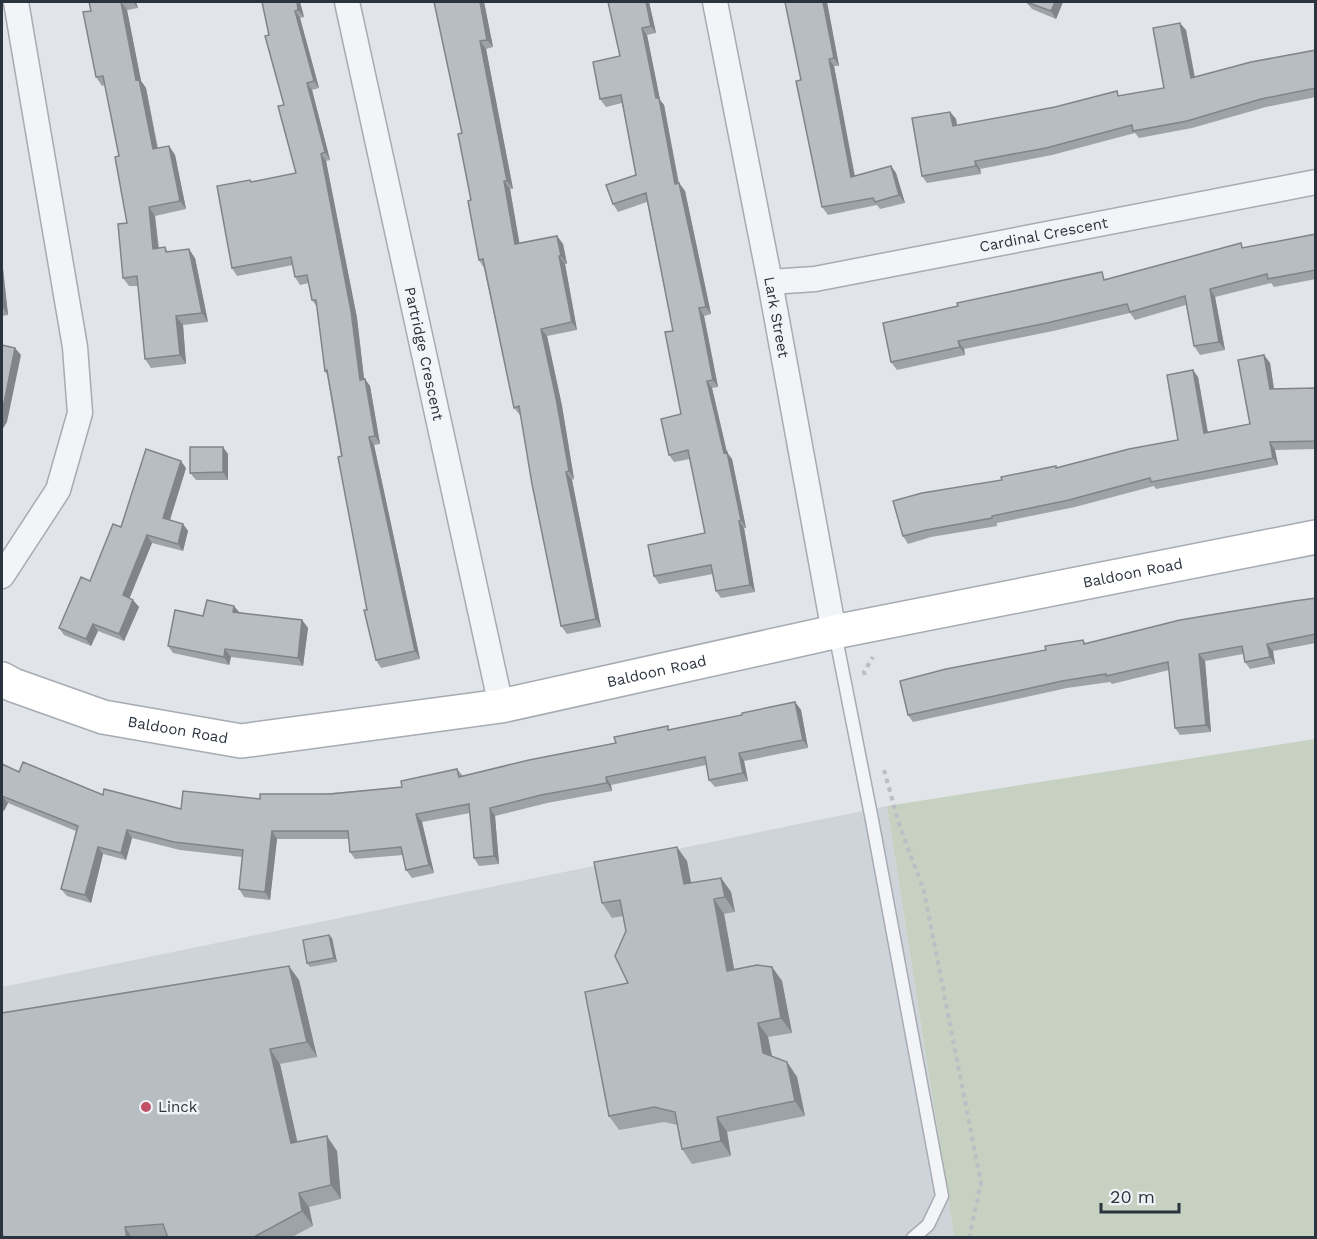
<svg xmlns="http://www.w3.org/2000/svg" width="1317" height="1239" font-family="'Work Sans',sans-serif">
<style>
.built{fill:#cfd3da}
.green{fill:#c7d1c2}
.lines{fill:none;stroke-linecap:round;stroke-linejoin:round}
.lane-casing{stroke:#a7abb2;stroke-width:15}
.street-casing{stroke:#a7abb2;stroke-width:27}
.secondary-casing{stroke:#a7abb2;stroke-width:36}
.path{stroke:#bbbec3;stroke-width:4;stroke-dasharray:4.5 4.5;stroke-linecap:butt}
.lane{stroke:#f3f4f7;stroke-width:12}
.street{stroke:#f3f4f7;stroke-width:24}
.secondary{stroke:#fff;stroke-width:33}
.wall{fill:#9ea3a9}
.shaded-wall{fill:#818489}
.building{fill:#b8bdc4;stroke:#818489;stroke-width:1.5}
.poi-dot{fill:#c25167;stroke:#f0f3f6;stroke-width:2}
.labels{text-anchor:middle;dominant-baseline:central;stroke-width:5;stroke-linejoin:round;paint-order:stroke}
.street-label{font-size:15px;fill:#2b333e;stroke:#f0f3f6}
.poi-label{font-size:15px;fill:#2b333e;stroke:#f0f3f6;text-anchor:start}
</style>
<rect width="100%" height="100%" fill="#e1e4e8"/>
<path class="built" d="M887 806 954 1237 2 1238V987Z"/>
<path class="green" d="M1315 739V1237H954L887 806Z"/>
<g class="lines">
<defs>
<path id="lane" d="M835 633 872 820 942 1196 928 1225 913 1238"/>
<g id="street">
<path id="s1" d="M347 2 501 706"/>
<path id="s2" d="M715 2 770 282 834 632"/>
<path id="s3" d="M770 282 815 279 1316 182"/>
<path d="M2 576 58 490 80 413 75 347 16 2"/>
</g>
<g id="secondary">
<path id="s4" d="M2 679 13 685 103 717 241 741 501 706 834 632 1316 537"/>
</g>
</defs>
<use href="#lane" class="lane-casing"/>
<use href="#street" class="street-casing"/>
<use href="#secondary" class="secondary-casing"/>
<path class="path" d="M865 675 864 672 873 657
M884 770 899 824 924 891 981 1183 969 1238"/>
<use href="#lane" class="lane"/>
<use href="#street" class="street"/>
<use href="#secondary" class="secondary"/>
</g>
<path class="wall" d="M89 2H136L138 8 127 10 141 81 146 88 158 148 169 146 175 155 186 209 155 216 159 248 165 247 168 252 195 258 208 322 183 325 186 364 151 368 145 359 138 286H129L123 278 127 223 119 156 105 85 102 86 96 77 91 11Z
M300 2 304 17 300 18 319 88 312 90 330 160 326 161 357 318 364 379 370 386 380 444 374 445 420 659 381 668 376 660 327 375 325 371 317 307 312 300 309 283 300 285 295 277 293 265 237 276 232 268 252 182 296 173 284 105 269 35Z
M434 2H484L493 47 486 49 513 189H510L519 243 557 236 563 244 567 264H565L577 330 547 336 562 406 574 479 572 480 601 627 567 634 561 626 521 415H520L514 408 484 268 479 260 462 133Z
M608 2H649L656 33 647 35 660 100 664 105 679 183 685 191 711 314 704 316 718 387 712 388 727 452 732 459 746 528H744L755 592 721 598 716 591 713 574 659 584 654 576 705 533 690 459 674 462 669 455 681 414 673 331 647 202 618 212 613 204 636 175 622 103 606 107 600 99 620 56Z
M827 2 839 66H834L855 176 891 166 896 173 905 203 880 209 877 205 828 215 822 207 801 80Z
M1026 2H1063L1056 19 1032 9Z
M1186 30 1195 77 1316 50V97L1266 107 1192 128 1139 138 1135 133 1052 155 980 169 981 174 927 183 922 176 950 112 956 119 957 125 1164 88Z
M1316 234V279L1274 287 1271 283 1215 297 1225 350 1200 355 1194 346 1186 305 1135 320 1130 313 1053 331 964 349 965 355 897 370 891 362 1107 279 1244 248Z
M2 259 8 315 2 316Z
M1264 355 1270 363 1274 389 1316 388V449L1275 450 1278 465 1156 489 1154 486 1075 507 997 523V526L931 537 908 544 903 536 1056 466 1058 468 1178 440 1198 377 1208 432 1250 424Z
M228 454V480H196L190 473Z
M186 468 170 520 183 524 188 531 183 551 152 543 129 598 139 607 124 641 98 631 91 646 64 635 59 628 90 581 121 527Z
M1316 598V643L1273 651 1275 664 1250 669 1245 662 1243 654 1205 661 1211 732 1180 735 1175 728 1169 670 1112 684 1110 682 1067 688 913 722 908 715 1046 650 1083 640 1086 644Z
M239 613 302 620 308 628 303 666 231 657 229 665 173 653 168 646 203 616Z
M795 702 801 710 808 748 744 761 748 781 715 787 709 780 706 765 611 785 612 791 547 803 495 816 499 864 479 866 474 858 470 813 422 822 434 873 412 878 406 870 403 855 355 859 350 852 349 839H277L270 900 244 897 239 889 242 857 180 850 132 838 126 860 103 854 91 903 67 896 61 889 76 831 8 803 4 811 2 810V764L19 772 103 795 181 809 260 799 402 787 457 769 463 776 616 743 670 730 742 715Z
M687 861 691 883 721 878 731 892 735 912 724 914 734 969 772 967 782 981 792 1033 768 1037 772 1056 787 1062 797 1077 805 1116 727 1132 731 1156 692 1164 682 1149 677 1125 664 1122 619 1130 609 1116 628 983 626 931 623 916 612 918 602 903Z
M332 938 337 962 310 967 307 963Z
M299 980 317 1057 280 1064 297 1142 337 1151 341 1199 309 1207 313 1226 290 1238H2V1013Z"/>
<path class="shaded-wall" d="M121 2 127 10 141 81 146 88 159 158 153 149 136 80Z
M133 2H136L138 8Z
M297 2H300L304 17 298 10Z
M480 2H484L493 47 487 40Z
M646 2H649L656 33 651 26Z
M823 2H827L839 66 834 58Z
M1055 2H1063L1056 19 1051 11Z
M295 11 300 18 319 88 314 81Z
M1180 23 1186 30 1196 86 1191 78Z
M642 28 647 35 660 100 664 105 680 192 675 184Z
M480 41 486 49 513 189 507 181Z
M829 59 834 66 856 184 851 177Z
M307 83 312 90 330 160 325 152Z
M950 112 956 119 958 134 953 126Z
M169 146 175 155 186 209 180 201Z
M321 154 326 161 357 318 365 387 360 380Z
M975 161 980 169 981 174 976 166Z
M891 166 896 173 905 203 899 195Z
M504 181 510 189 521 252 515 244Z
M679 183 685 191 711 314 706 307Z
M149 207 155 216 159 257 153 249Z
M557 236 563 244 567 264 561 256Z
M189 249 195 258 208 322 202 313Z
M559 256 565 264 577 330 572 322Z
M2 259V260L8 315 2 306Z
M1210 289 1215 297 1225 350 1219 342Z
M699 308 704 316 718 387 713 380Z
M176 316 183 325 186 364 180 355Z
M541 329 547 336 562 406 574 479 569 471Z
M958 341 964 349 965 355 960 347Z
M15 348 21 355 7 422 2 430V413Z
M1264 355 1270 363 1275 396 1270 389Z
M1193 370 1198 377 1209 440 1204 433Z
M365 379 370 386 380 444 375 436Z
M707 381 712 388 727 453 732 459 746 528 741 520 724 453Z
M369 437 374 445 420 659 415 651Z
M1270 442 1275 450 1278 465 1273 458Z
M223 447 228 454V480L223 472Z
M181 461 186 468 168 526 163 518Z
M566 472 572 480 601 627 596 619Z
M739 521 744 528 755 592 750 585Z
M183 524 188 531 183 551 178 544Z
M147 535 152 543 128 602 123 595Z
M133 600 139 607 124 641 119 634Z
M234 606 240 613 233 612Z
M302 620 308 628 303 666 298 658Z
M93 624 98 631 91 646 86 639Z
M1267 644 1273 651 1275 664 1270 657Z
M225 649 231 657 229 665 224 657Z
M1199 654 1205 661 1211 732 1206 725Z
M795 702 801 710 808 748 803 740Z
M739 753 744 761 748 781 743 773Z
M606 777 611 785 612 791 607 783Z
M2 796 8 803 4 811 2 807Z
M490 808 495 816 499 864 494 856Z
M416 814 422 822 434 873 429 865Z
M127 830 132 838 126 860 121 853Z
M272 831 277 839 270 900 265 892Z
M98 847 103 854 91 903 85 895Z
M677 847 687 861 694 899 684 884Z
M721 878 731 892 735 912 725 897Z
M714 899 724 914 737 985 727 971Z
M329 935 332 938 337 962 334 958Z
M289 966 299 980 317 1057 307 1042Z
M772 967 782 981 792 1033 781 1018Z
M758 1023 768 1037 774 1067 763 1053Z
M270 1049 280 1064 301 1158 291 1143Z
M787 1062 797 1077 805 1116 795 1101Z
M717 1117 727 1132 731 1156 721 1141Z
M327 1136 337 1151 341 1199 331 1185Z
M299 1193 309 1207 313 1226 302 1211Z
M125 1227 132 1238H127Z"/>
<path class="building" d="M89 2H121L136 80 139 79 153 149 169 146 180 201 149 207 153 249 165 247 166 252 189 249 202 313 176 316 180 355 145 359 137 276 123 278 118 224 127 223 115 157 119 156 103 76 96 77 83 12 91 11Z
M262 2H297L298 10 295 11 314 81 307 83 325 152 321 154 351 311 360 380 365 379 375 436 369 437 415 651 376 660 364 610H367L338 457 342 456 327 370 325 371 316 300H312L307 275 295 277 291 257 232 268 217 186 250 180 251 182 296 173 278 106 284 105 265 36 269 35Z
M434 2H480L487 40 480 41 507 181H504L515 244 557 236 561 256H559L572 322 541 329 556 398 569 471 566 472 596 619 561 626 532 484 519 406 514 408 483 259 479 260 468 201 471 200 458 134 462 133Z
M608 2H646L651 26 642 28 656 98H659L675 184 679 183 706 307 699 308 713 380 707 381 724 453 727 452 741 520 739 521 750 585 716 591 711 565 654 576 648 545 705 533 688 450 669 455 661 419 681 414 665 332 673 331 646 193 613 204 606 185 636 175 621 95 600 99 593 62 620 56Z
M785 2H823L834 58 829 59 851 177 891 166 899 195 875 202 873 198 822 207 796 81 801 80Z
M1026 2H1055L1051 11Z
M1180 23 1191 78 1251 62 1316 50V88L1261 99 1187 121 1133 131 1132 125 1046 148 975 161 976 166 922 176 912 118 950 112 953 126 1055 107 1117 91 1118 96 1164 88 1153 28Z
M1316 234V270L1268 279 1267 274 1210 289 1219 342 1194 346 1185 296 1130 312 1127 304 1047 323 958 341 960 347 891 362 883 323 958 306 957 303 1102 272 1104 280 1241 243 1242 248Z
M2 345 15 348 2 413Z
M1264 355 1270 389 1316 388V441L1270 442 1273 458 1151 482 1150 478 1069 500 992 516V518L926 530 903 536 893 501 922 493 1002 480 1001 477 1056 466V468L1129 449 1178 440 1167 375 1193 370 1204 433 1250 424 1238 360Z
M190 447H223V472L190 473Z
M146 449 181 461 163 518 183 524 178 544 147 535 123 595 133 600 119 634 93 624 86 639 59 628 81 577 90 581 113 524 121 527Z
M1316 598V634L1267 644 1270 657 1245 662 1242 646 1199 654 1206 725 1175 728 1168 662 1106 676V674L1062 681 908 715 900 681 946 669 1046 650 1045 646 1083 640 1084 644 1180 620 1294 601Z
M207 600 234 606 233 612 302 620 298 658 225 649 224 657 168 646 175 610 203 616Z
M795 702 803 740 739 753 743 773 709 780 705 757 606 777 607 783 541 795 490 808 494 856 474 858 469 804 416 814 429 865 406 870 401 847 350 852 348 831H272L265 892 239 889 243 850 174 842 127 830 121 853 98 847 85 895 61 889 78 826 2 796V798V764L19 772 23 762 103 795 104 789 181 809 183 791 260 799V794H330L402 787 401 781 457 769 459 777 529 760 616 743 614 737 668 726V730L742 715V713Z
M677 847 684 884 721 878 725 897 714 899 727 971 757 965 772 967 781 1018 758 1023 763 1053 787 1062 795 1101 717 1117 721 1141 682 1149 675 1112 654 1107 609 1116 585 992 628 983 615 956 626 931 620 900 602 903 594 862Z
M329 935 334 958 307 963 303 940Z
M289 966 307 1042 270 1049 291 1143 327 1136 331 1185 299 1193 302 1211 252 1238H168L163 1224 125 1227 127 1238H3L2 1230V1013Z"/>
<circle class="poi-dot" cx="146" cy="1107" r="6"/>
<g class="labels">
<g class="street-label">
<text stroke="none"><textPath href="#s3" startOffset="278">Cardinal Crescent</textPath></text>
<text stroke="none"><textPath href="#s2" startOffset="321">Lark Street</textPath></text>
<text stroke="none"><textPath href="#s1" startOffset="360">Partridge Crescent</textPath></text>
<text stroke="none"><textPath href="#s4" startOffset="1156">Baldoon Road</textPath></text>
<text stroke="none"><textPath href="#s4" startOffset="670">Baldoon Road</textPath></text>
<text stroke="none"><textPath href="#s4" startOffset="184">Baldoon Road</textPath></text>
</g>
<g class="poi-label">
<text x="158" y="1107">Linck</text>
</g>
</g>
<rect width="1317" height="1239" fill="none" stroke="#2b333e" stroke-width="6"/>
<path d="M1101 1203v9h78v-9" fill="none" stroke="#2b333e" stroke-width="3"/>
<text x="1110" y="1203" font-size="18" fill="#2b333e" stroke="#f0f3f6" stroke-width="4.5" paint-order="stroke">20 m</text>
</svg>
